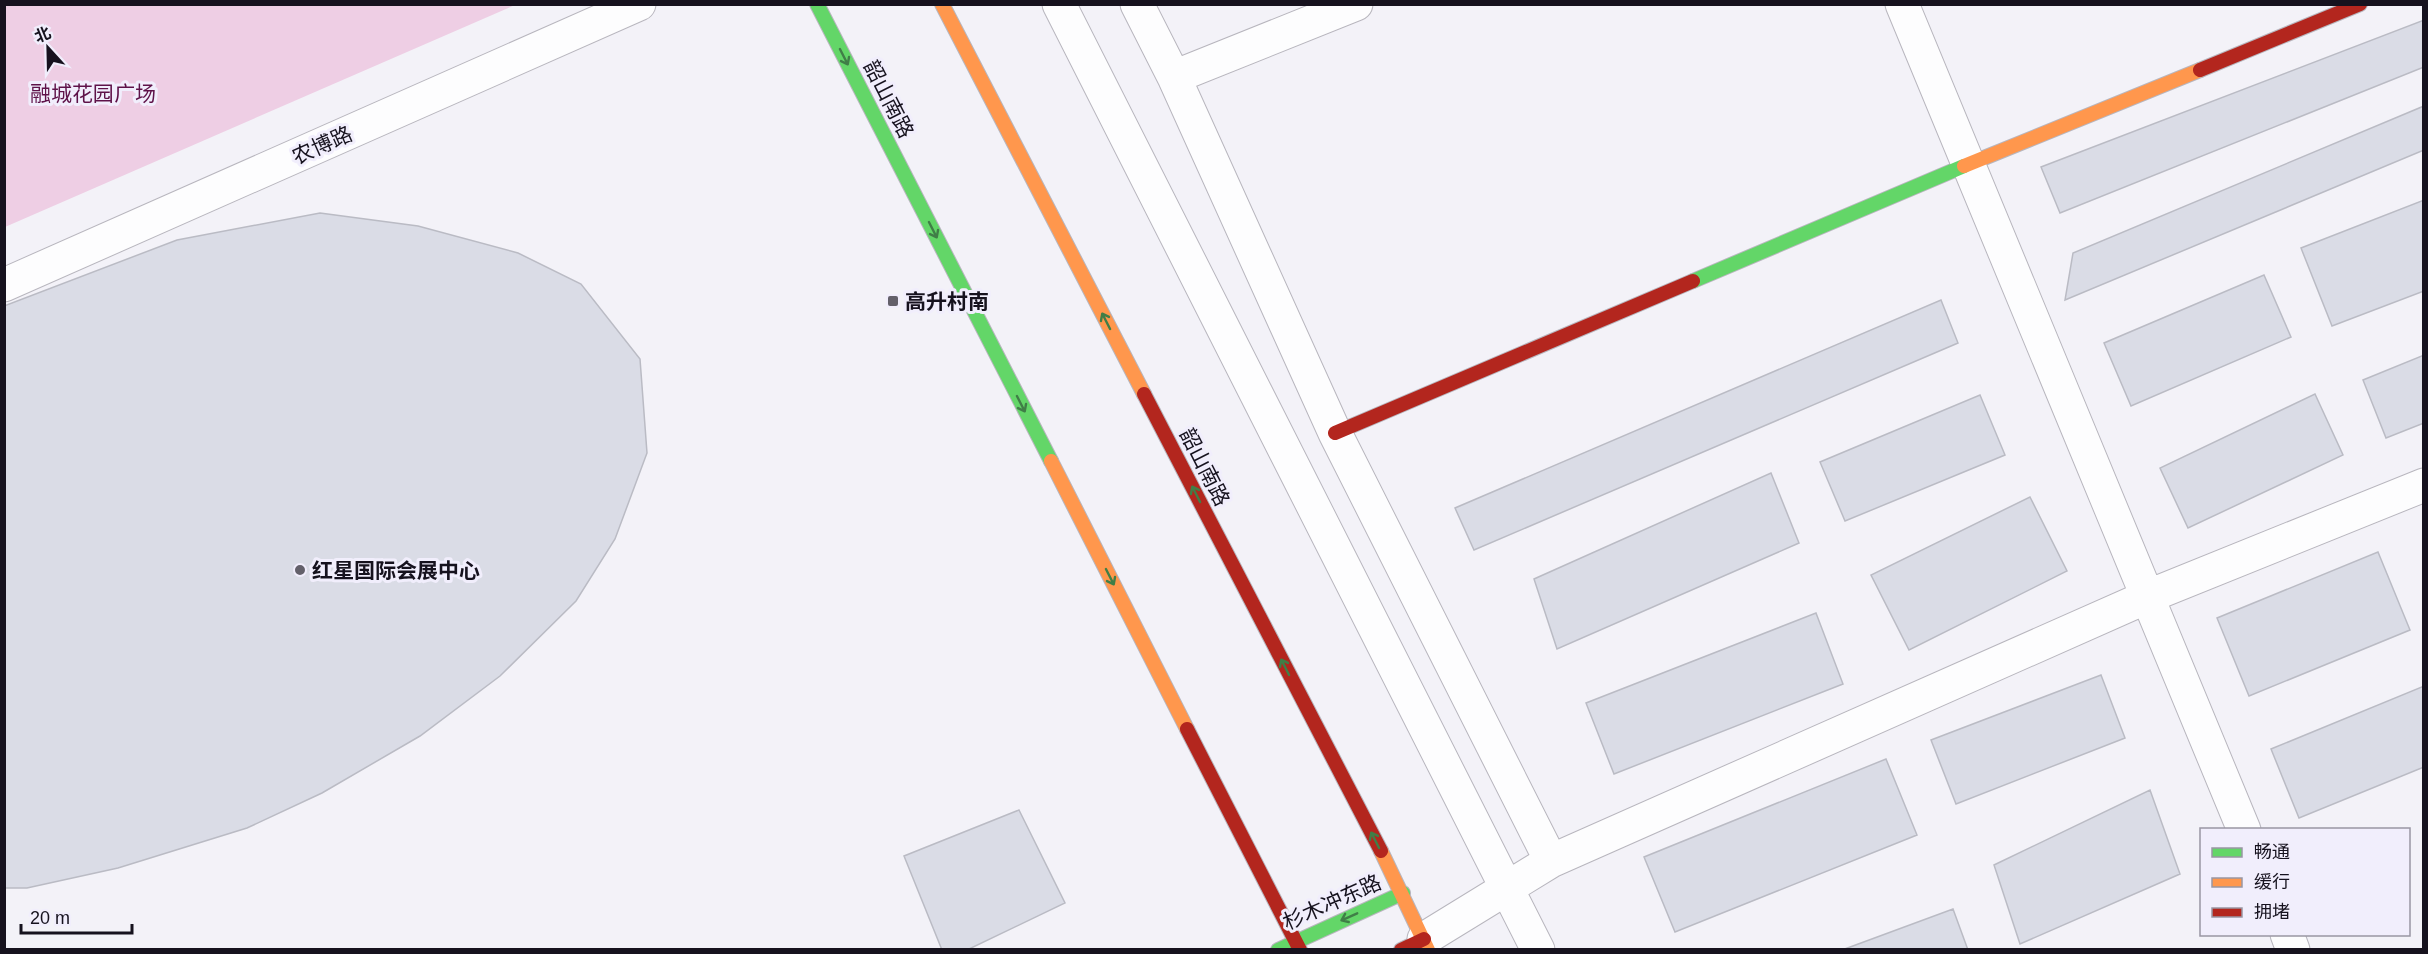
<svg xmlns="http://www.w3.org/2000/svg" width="2428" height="954" font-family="Helvetica,'Noto Sans SC',sans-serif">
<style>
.green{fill:#eecee4}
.building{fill:#dadce6;stroke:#babbc4;stroke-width:1.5}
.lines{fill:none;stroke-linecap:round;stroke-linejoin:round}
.street-casing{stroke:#b8b6be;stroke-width:35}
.fast-casing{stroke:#b8b6be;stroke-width:16}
.slow-casing{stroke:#b8b6be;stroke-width:16}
.jam-casing{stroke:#b8b6be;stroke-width:16}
.street{stroke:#fdfdfe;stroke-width:33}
.fast{stroke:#63d668;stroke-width:14}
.slow{stroke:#ff974d;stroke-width:14}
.jam{stroke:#b3261e;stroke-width:14}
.oneway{stroke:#407e47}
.poi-dot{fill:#63606a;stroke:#f1eefc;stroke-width:2}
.labels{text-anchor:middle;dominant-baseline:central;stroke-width:6;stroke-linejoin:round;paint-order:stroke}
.park-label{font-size:21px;fill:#5e1249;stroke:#f1eefc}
.street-label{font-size:21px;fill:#16121e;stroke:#f1eefc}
.poi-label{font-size:21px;font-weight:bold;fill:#16121e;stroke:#f1eefc;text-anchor:start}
</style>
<rect width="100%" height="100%" fill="#f3f2f8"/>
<path class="green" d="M5 4H515V5L5 227Z"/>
<path class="building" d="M2424 20V67L2060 213 2041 167Z
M2424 106V150L2065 300 2073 253Z
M2424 200V291L2332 326 2301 248Z
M320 213 418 226 518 253 581 284 640 359 647 453 615 539 576 601 500 676 420 736 322 793 247 828 118 868 27 888H4V306L177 240Z
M2264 275 2291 337 2131 406 2104 343Z
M1941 300 1958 343 1474 550 1455 508Z
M2424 355V423L2386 438 2363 380Z
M2315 394 2343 455 2188 528 2160 468Z
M1980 395 2005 455 1845 521 1820 462Z
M1771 473 1799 543 1557 649 1534 579Z
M2030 497 2067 571 1909 650 1871 575Z
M2378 552 2410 630 2249 696 2217 618Z
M1816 613 1843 684 1614 774 1586 703Z
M2101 675 2125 738 1956 804 1931 740Z
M2424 686V767L2299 818 2271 749Z
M1886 759 1917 835 1675 932 1644 857Z
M2150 790 2180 874 2020 944 1994 865Z
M1019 810 1065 903 967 950H942L904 856Z
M1953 909 1968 950H1842Z"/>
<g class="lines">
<defs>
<path id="street" d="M1059 4 1538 950
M1137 4 1174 77 1335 433 1551 861
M1902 4 2244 830
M1174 77 1356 4
M4 285 639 4
M2287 934 2293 950
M1424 939 1551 861 2149 596 2424 485"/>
<path id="fast" d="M817 4 1051 461
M1693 281 1964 166
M1278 950 1403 893"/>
<path id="slow" d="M942 4 1144 394
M1964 166 2200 70
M1051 461 1187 729
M1381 851 1428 950"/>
<path id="jam" d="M2200 70 2360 4
M1144 394 1381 851
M1335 433 1693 281
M1187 729 1300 950
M1401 950 1424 939"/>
</defs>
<use href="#street" class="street-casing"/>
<use href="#fast" class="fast-casing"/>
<use href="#slow" class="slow-casing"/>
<use href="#jam" class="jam-casing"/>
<use href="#street" class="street"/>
<use href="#fast" class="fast"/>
<use href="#slow" class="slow"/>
<use href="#jam" class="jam"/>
</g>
<defs><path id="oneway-shaft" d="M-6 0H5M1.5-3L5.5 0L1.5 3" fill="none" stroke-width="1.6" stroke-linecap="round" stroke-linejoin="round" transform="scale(1.5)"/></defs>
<g class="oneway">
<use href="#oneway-shaft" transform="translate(844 57) rotate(63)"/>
<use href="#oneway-shaft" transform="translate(933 230) rotate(63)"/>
<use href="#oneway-shaft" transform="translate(1106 321) rotate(-117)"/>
<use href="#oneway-shaft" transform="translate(1021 404) rotate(63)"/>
<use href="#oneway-shaft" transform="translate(1196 494) rotate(-117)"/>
<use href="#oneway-shaft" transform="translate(1110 577) rotate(63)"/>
<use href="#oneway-shaft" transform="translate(1285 667) rotate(-117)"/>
<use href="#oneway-shaft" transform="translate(1375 840) rotate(-117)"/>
<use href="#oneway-shaft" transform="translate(1349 917) rotate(156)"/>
</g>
<g class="poi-dot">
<rect x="887" y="295" width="12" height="12" rx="3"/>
<circle cx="300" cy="570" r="6"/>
</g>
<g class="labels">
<g class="park-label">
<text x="93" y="93">融城花园广场</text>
</g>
<g class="street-label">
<text transform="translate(889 99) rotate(63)">韶山南路</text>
<text transform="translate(322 145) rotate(-24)">农博路</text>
<text transform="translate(1205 467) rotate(63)">韶山南路</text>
<text transform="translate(1332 902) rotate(-24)">杉木冲东路</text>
</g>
<g class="poi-label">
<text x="905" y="301">高升村南</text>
<text x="312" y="570">红星国际会展中心</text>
</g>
</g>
<rect width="2428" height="954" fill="none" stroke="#16121e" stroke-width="12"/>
<rect x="2200" y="828" width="210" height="108" fill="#f1eefc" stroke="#9996a3" stroke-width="1.5"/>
<rect x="2212" y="848" width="30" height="9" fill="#63d668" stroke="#9996a3" stroke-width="1.5"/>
<text x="2254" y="858" font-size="18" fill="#16121e">畅通</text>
<rect x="2212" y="878" width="30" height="9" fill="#ff974d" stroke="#9996a3" stroke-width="1.5"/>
<text x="2254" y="888" font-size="18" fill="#16121e">缓行</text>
<rect x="2212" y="908" width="30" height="9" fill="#b3261e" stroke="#9996a3" stroke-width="1.5"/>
<text x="2254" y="918" font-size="18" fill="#16121e">拥堵</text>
<g transform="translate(48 48) rotate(338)" stroke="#f1eefc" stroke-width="4.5" paint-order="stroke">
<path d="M0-4.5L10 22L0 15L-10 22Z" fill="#16121e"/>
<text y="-9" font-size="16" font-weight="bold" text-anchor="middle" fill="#16121e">北</text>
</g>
<path d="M21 924v9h111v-9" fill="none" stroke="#16121e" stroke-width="3"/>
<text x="30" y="924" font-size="18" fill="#16121e" stroke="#f1eefc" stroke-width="4.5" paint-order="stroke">20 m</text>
</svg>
